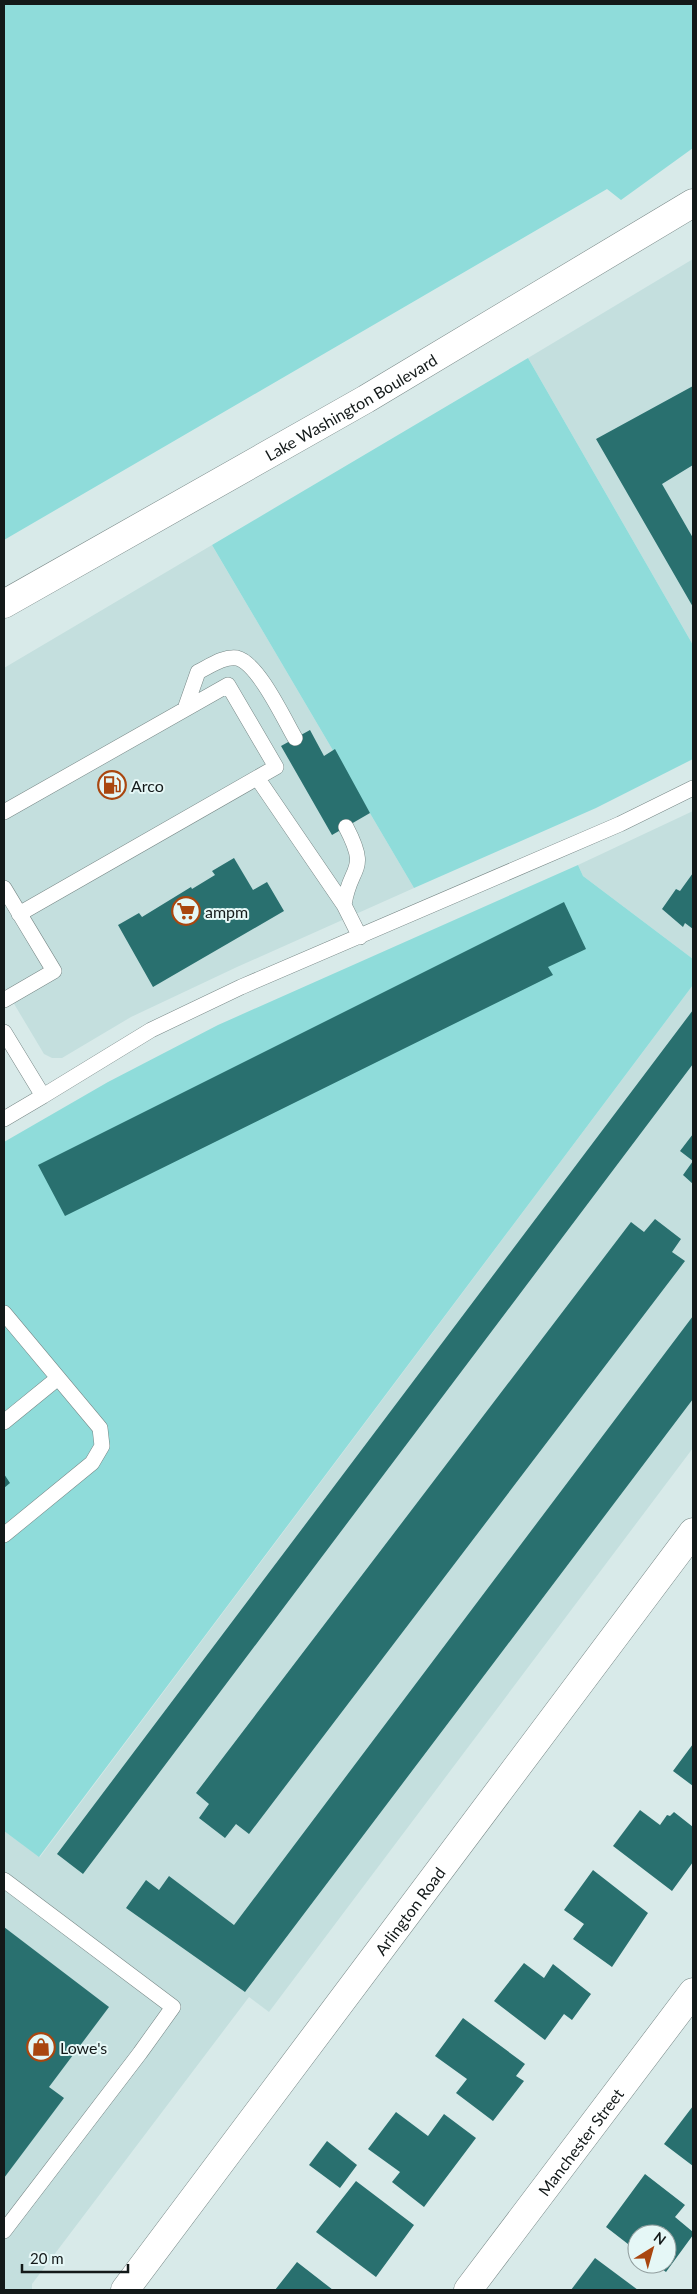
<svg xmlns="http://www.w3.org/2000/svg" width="697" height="2294" font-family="Lato,sans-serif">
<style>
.built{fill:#c4dfde}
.green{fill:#8fdcda}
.building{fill:#29706f}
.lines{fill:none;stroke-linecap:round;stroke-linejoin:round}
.lane-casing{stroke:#788887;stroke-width:16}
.street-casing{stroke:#788887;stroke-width:29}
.secondary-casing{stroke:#788887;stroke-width:29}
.lane{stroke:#fff;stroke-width:15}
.street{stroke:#fff;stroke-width:28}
.secondary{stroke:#fff;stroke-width:28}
.labels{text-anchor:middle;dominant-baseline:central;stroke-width:4;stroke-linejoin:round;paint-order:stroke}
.street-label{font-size:16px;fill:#131919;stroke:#e5f7f6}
.poi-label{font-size:16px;fill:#131919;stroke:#e5f7f6;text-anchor:start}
</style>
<rect width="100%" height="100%" fill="#d8eae9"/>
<path class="built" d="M693 259V645L528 358Z
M212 545 414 888 237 967 131 1017 62 1058H52L44 1054 4 987V668Z
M693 811V959L583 876 578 865Z
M693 985V1448L269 2012 249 1997 32 2284V2290H4V1831L40 1857Z"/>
<path class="green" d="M4 4H693V148L621 200 607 189 4 540Z
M528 358 693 645V759L596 808 414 888 212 545Z
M578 865 583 876 693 959V985L39 1857 4 1831V1142L108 1082 218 1025Z"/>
<path class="building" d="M693 386V465L662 484 693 538V607L596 439Z
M310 730 324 756 335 749 370 813 332 835 281 746Z
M234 858 253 890 267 882 284 911 153 987 118 925 139 913 142 917 191 887 192 889 215 875 212 871Z
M693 873V929L685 923 683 927 662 909 676 889 680 891Z
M564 902 586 949 548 967 553 975 65 1216 38 1165Z
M693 1010V1064L83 1874 57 1854Z
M693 1134V1184L683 1175 693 1161 680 1151Z
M655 1219 681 1239 672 1252 685 1261 249 1834 236 1824 225 1838 199 1818 209 1804 196 1793 631 1222 644 1232Z
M693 1316V1399L245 1992 126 1908 146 1880 159 1890 169 1876 234 1925Z
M4 1474 10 1483 4 1488Z
M693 1744V1786L673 1771Z
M640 1810 660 1825 667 1815 670 1816 674 1812 693 1827V1862L672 1891 613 1846Z
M593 1870 648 1913 612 1967 573 1939 584 1924 564 1910Z
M4 1927 109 2007 49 2087 64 2098 4 2178Z
M524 1963 544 1978 553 1964 591 1994 572 2020 564 2014 545 2040 494 2001Z
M463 2018 525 2064 516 2076 524 2081 493 2121 456 2093 467 2079 435 2056Z
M693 2106V2166L664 2144Z
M396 2112 428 2136 444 2114 476 2138 424 2207 392 2182 400 2172 368 2149Z
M327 2141 357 2165 340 2188 309 2165Z
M645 2174 685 2205 675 2217 693 2232V2235L666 2272 655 2264H667V2234H637V2251L606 2227Z
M356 2181 414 2225 376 2277 316 2232Z
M595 2258 638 2290H571Z
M297 2262 333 2290H275Z"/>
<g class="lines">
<defs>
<path id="lane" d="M185 709 198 672C210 666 224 656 237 658 258 663 284 719 295 738
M258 779 344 905 360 937
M4 812 228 685 276 767 19 914
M4 888 54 971 4 1000
M344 905C350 864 370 873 346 827
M4 1032 43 1096 4 1119
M43 1096 151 1030 241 987 620 824 693 788
M4 1313 100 1428 102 1446 92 1463 4 1535
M4 1422 58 1378
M4 1880 173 2007 140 2053 4 2231"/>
<g id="street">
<path id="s1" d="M125 2290 693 1532"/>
<path id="s2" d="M468 2290 693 1992"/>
</g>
<g id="secondary">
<path id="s3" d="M4 604 366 399 693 203"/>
</g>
</defs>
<use href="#lane" class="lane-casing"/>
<use href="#street" class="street-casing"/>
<use href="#secondary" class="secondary-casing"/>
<use href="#lane" class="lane"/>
<use href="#street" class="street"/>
<use href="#secondary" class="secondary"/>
</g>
<defs>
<symbol id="fuel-ring" viewBox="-11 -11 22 22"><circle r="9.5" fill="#e5f7f6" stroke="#a9460f" stroke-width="1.5"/><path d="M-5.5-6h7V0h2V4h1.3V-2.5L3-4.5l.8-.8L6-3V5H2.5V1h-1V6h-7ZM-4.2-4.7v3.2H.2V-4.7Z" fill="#a9460f"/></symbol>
<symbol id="supermarket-ring" viewBox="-11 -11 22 22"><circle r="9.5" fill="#e5f7f6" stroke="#a9460f" stroke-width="1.5"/><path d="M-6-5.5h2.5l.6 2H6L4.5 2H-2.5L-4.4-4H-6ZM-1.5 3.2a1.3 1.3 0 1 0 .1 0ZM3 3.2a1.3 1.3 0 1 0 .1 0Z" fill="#a9460f"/></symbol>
<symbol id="shop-ring" viewBox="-11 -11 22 22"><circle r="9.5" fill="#e5f7f6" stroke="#a9460f" stroke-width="1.5"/><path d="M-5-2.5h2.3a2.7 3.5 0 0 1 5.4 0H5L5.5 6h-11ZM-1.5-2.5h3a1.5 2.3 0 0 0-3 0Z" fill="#a9460f"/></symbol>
</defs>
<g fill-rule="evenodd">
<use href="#fuel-ring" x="96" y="769" width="32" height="32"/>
<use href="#supermarket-ring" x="170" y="895" width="32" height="32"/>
<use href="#shop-ring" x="25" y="2031" width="32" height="32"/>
</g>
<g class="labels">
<g class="street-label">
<text stroke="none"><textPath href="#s3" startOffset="399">Lake Washington Boulevard</textPath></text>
<text stroke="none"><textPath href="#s1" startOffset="474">Arlington Road</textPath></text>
<text stroke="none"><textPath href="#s2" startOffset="186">Manchester Street</textPath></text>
</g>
<g class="poi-label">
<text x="131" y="785">Arco</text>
<text x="205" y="911">ampm</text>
<text x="60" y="2047">Lowe's</text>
</g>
</g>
<rect width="697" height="2294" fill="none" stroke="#131919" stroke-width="10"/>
<g transform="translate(652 2249) rotate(37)"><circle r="24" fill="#e5f7f6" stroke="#919e9e"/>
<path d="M0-4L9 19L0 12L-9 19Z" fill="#a9460f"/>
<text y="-8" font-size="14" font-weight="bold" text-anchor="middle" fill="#131919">N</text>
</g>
<path d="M22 2264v8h106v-8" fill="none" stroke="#131919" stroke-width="2.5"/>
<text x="30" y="2264" font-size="15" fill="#131919" stroke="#e5f7f6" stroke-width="4" paint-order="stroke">20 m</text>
</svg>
